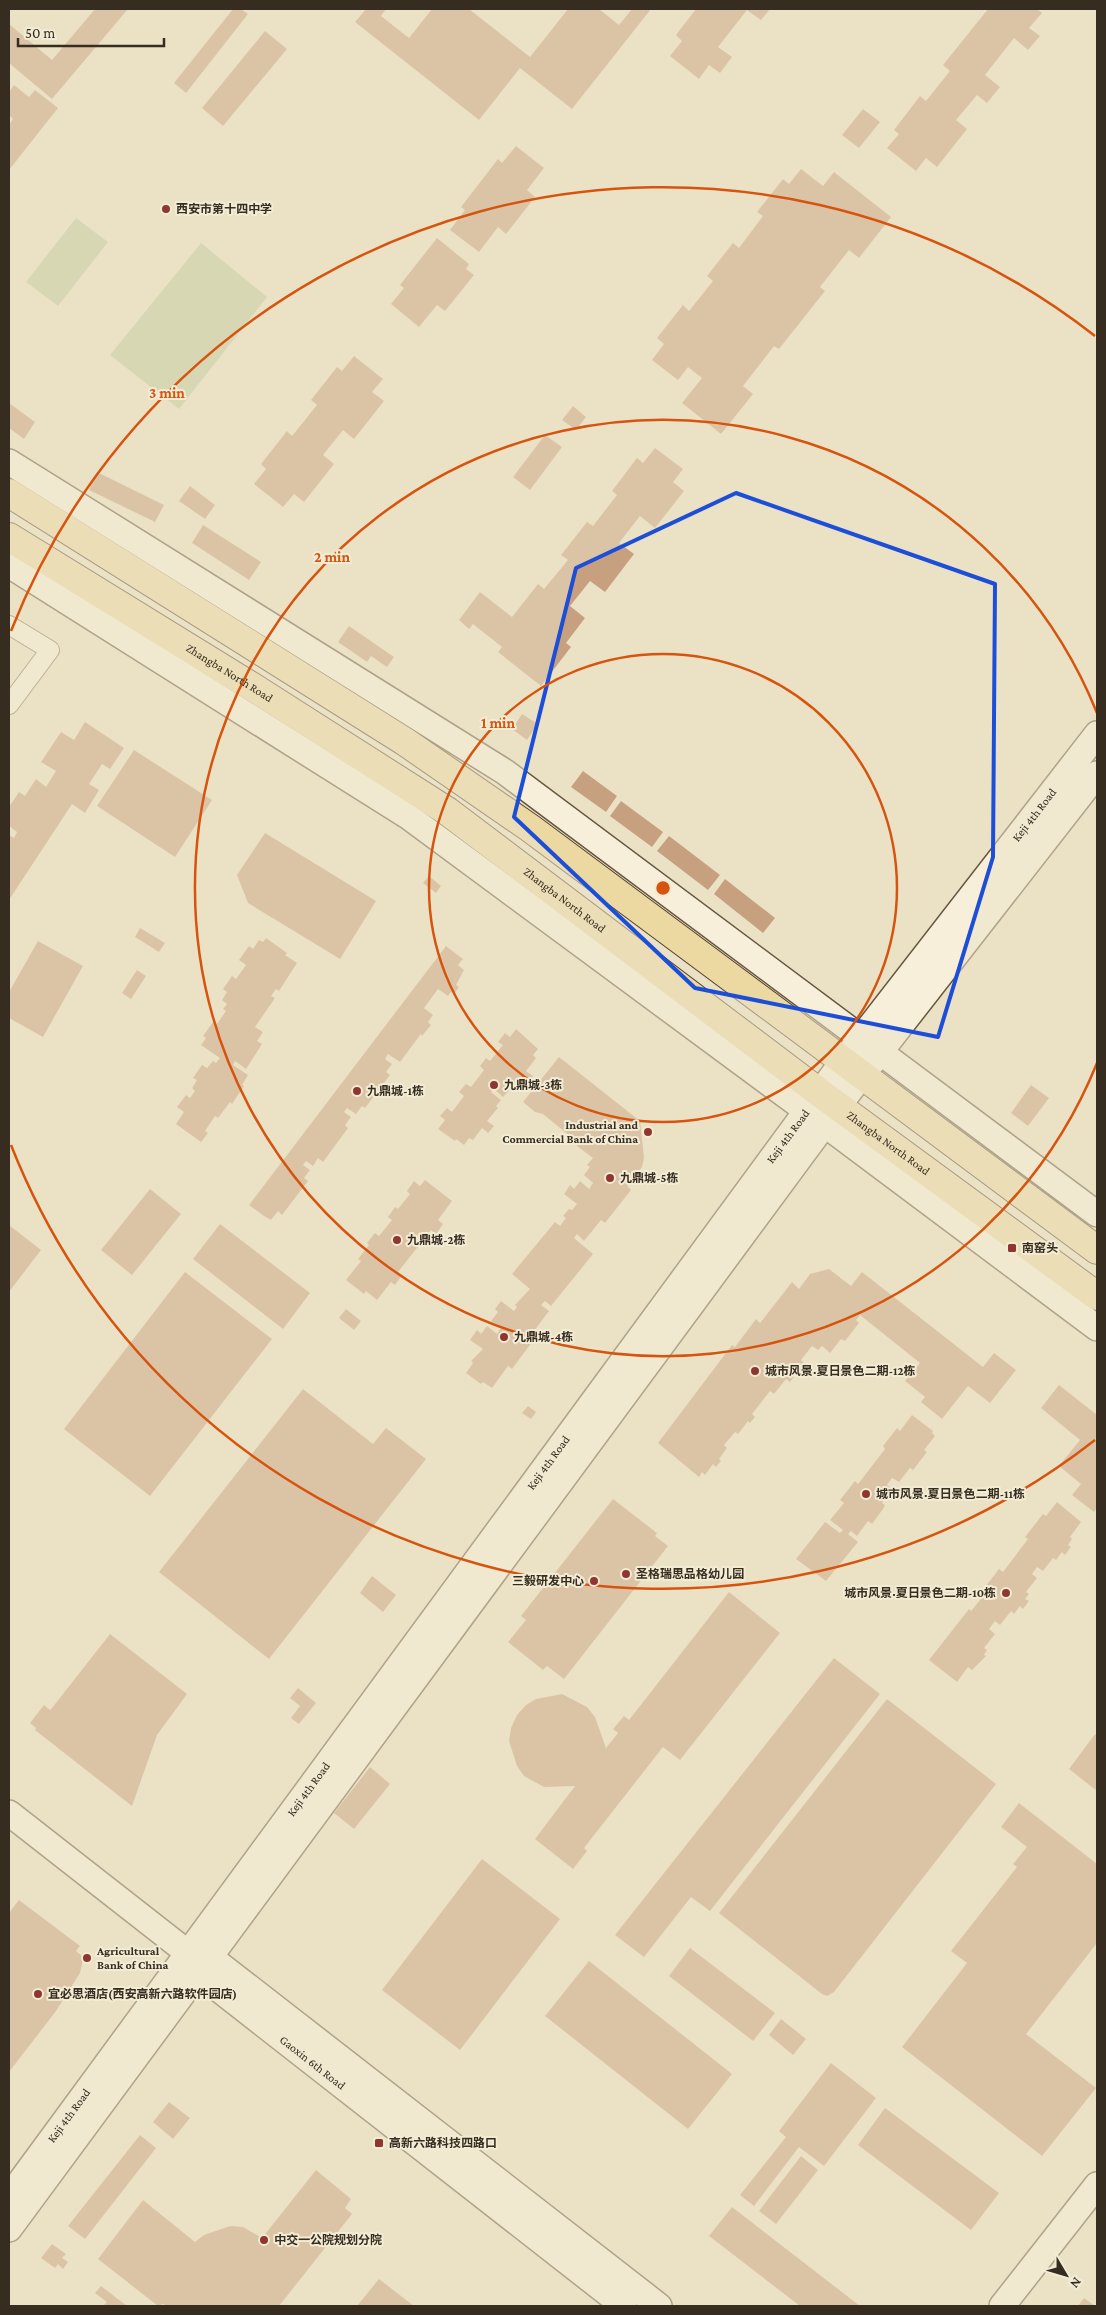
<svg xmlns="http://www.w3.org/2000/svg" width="1106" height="2315" font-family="'Crimson Pro','Noto Sans SC',serif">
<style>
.green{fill:#c1c99b}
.building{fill:#c7a17f}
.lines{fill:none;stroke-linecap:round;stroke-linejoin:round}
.street-casing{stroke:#86755d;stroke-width:20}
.secondary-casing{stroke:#675640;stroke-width:28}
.primary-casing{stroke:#544331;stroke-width:30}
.street{stroke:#f7efd9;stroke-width:18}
.secondary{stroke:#f7efd9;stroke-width:25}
.primary{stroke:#ecd8a1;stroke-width:28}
.marked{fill:none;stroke:#1d4ed8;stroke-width:4;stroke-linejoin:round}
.ring{fill:none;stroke:#d6540e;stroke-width:2.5}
.poi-dot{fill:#913531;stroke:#f3ecd5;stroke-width:2}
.labels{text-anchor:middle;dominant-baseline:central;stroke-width:4;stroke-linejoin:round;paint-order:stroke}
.poi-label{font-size:12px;font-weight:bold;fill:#372c20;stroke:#f3ecd5;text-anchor:start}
.street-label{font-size:12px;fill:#372c20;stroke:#f3ecd5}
.centre{fill:#d6540e;stroke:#f3ecd5;stroke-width:2.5}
.ring-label{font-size:15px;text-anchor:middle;font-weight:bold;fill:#d6540e;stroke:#f3ecd5;stroke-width:4;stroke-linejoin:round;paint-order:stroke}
</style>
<rect width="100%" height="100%" fill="#ebe2c6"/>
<path class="green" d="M76 218 108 242 58 306 26 282Z
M201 243 267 297 179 409 110 355Z"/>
<path class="building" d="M95 9H128L52 99 9 63V24L52 60Z
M233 9H241L248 14 186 93 174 83Z
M366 9H386L381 16 409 38 432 9H469L530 57 568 9H599L619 25 632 9H651L572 109 520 68 479 120 355 22Z
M696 9H770L761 20 747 10 718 47 732 57 720 73 709 65 699 79 670 56 682 41 676 35Z
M988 9H1037L1042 13 1029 28 1040 36 1028 50 1014 38 985 75 1000 87 987 103 977 95 956 120 967 129 937 167 926 158 916 171 887 148 899 134 894 130 920 96 926 101 950 71 943 65Z
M265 31 287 49 223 126 202 108Z
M14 85 29 97 35 90 58 108 9 170V125L13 119 9 115V92Z
M863 109 880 122 859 148 842 135Z
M516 146 544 168 527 190 535 197 506 234 498 227 479 252 450 230 465 210 461 207 498 159 502 163Z
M801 169 823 186 834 172 891 217 859 258 849 250 820 287 825 291 779 349 774 346 743 386 753 394 721 434 682 403 702 378 688 367 678 380 652 360 664 344 657 338 683 305 689 311 713 281 707 276 733 243 739 248 763 216 757 212 783 179 789 184Z
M437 238 469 264 466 269 474 275 445 311 437 305 419 327 391 304 404 288 400 285Z
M354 356 383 379 372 392 384 401 354 439 343 430 323 455 334 464 304 502 294 494 283 507 254 484 266 469 261 464 287 431 292 436 317 405 311 400 337 367 342 371Z
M9 403 35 422 24 439 9 428Z
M573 406 586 417 576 430 562 420Z
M545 435 562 447 530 490 513 477Z
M655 448 683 469 673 482 684 491 655 528 640 516 619 543 634 554 605 592 590 581 570 606 585 618 566 643 571 647 541 686 498 652 502 647 473 624 469 629 459 620 480 592 512 617 538 584 544 589 568 560 561 555 587 522 593 526 617 495 612 491 637 458 643 463Z
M97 472 164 505 155 522 89 490Z
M190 486 215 505 205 519 179 501Z
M203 525 261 562 249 580 192 543Z
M349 626 394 657 387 667 371 656 367 662 338 642Z
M522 714 538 724 527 740 512 729Z
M85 722 124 748 110 769 102 764 89 784 99 790 85 813 72 804 9 900V835L14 838 17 832 9 826V807L19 792 25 796 36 779 46 787 56 771 41 762 61 732 74 740Z
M134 750 212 800 175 857 97 806Z
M583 771 617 796 606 812 571 787Z
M621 801 663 832 652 847 610 816Z
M265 833 376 901 340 959 248 903 237 875Z
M669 836 720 875 708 890 657 851Z
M429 876 441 886 436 893 423 883Z
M725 879 775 918 763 933 714 894Z
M140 928 165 943 159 952 135 937Z
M266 938 287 953 285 955 297 963 279 991 276 989 271 996 275 998 255 1027 263 1032 257 1041 262 1044 246 1069 235 1061 233 1065 248 1075 242 1085 244 1086 232 1104 230 1102 218 1118 215 1116 205 1131 208 1133 201 1142 176 1124 184 1112 177 1107 186 1095 190 1098 195 1091 192 1088 197 1080 193 1078 202 1065 207 1068 213 1061 216 1063 220 1058 201 1045 206 1038 203 1036 213 1022 217 1024 226 1011 223 1009 227 1004 222 1000 227 992 223 989 232 976 236 979 246 965 239 960 249 946 253 949 259 940 263 942Z
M38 941 83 966 43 1037 9 1018V992Z
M446 946 463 959 458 965 464 970 456 985 459 987 454 994 451 992 448 996 438 989 424 1008 433 1015 428 1022 431 1025 422 1036 421 1034 400 1062 388 1054 385 1059 392 1064 386 1072 390 1075 365 1108 362 1106 356 1114 347 1108 344 1112 351 1117 345 1125 348 1128 323 1162 318 1158 313 1166 306 1161 303 1165 310 1170 304 1178 308 1181 282 1215 278 1211 271 1220 264 1216 249 1205Z
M137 970 146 976 131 999 122 993Z
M516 1029 538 1049 533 1055 536 1058 526 1071 533 1076 527 1083 521 1078 503 1097 494 1089 491 1092 501 1100 496 1106 498 1108 487 1121 494 1126 488 1133 482 1128 473 1140 469 1138 464 1145 456 1139 455 1141 438 1129 445 1120 440 1116 447 1108 452 1112 464 1096 459 1092 466 1084 471 1087 484 1070 480 1066 486 1058 490 1061 503 1045 498 1042 505 1033 510 1037Z
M559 1057 640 1121 644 1158 642 1167 627 1186 631 1190 605 1223 601 1220 584 1241 577 1234 574 1238 593 1254 551 1306 545 1301 541 1305 549 1311 534 1331 538 1334 512 1369 508 1366 492 1388 483 1382 481 1384 466 1373 473 1363 471 1361 483 1349 470 1340 477 1330 481 1334 487 1326 497 1334 501 1328 491 1321 498 1312 495 1309 501 1301 514 1311 517 1307 515 1305 530 1289 512 1274 555 1222 560 1226 566 1218 563 1216 569 1209 572 1210 577 1204 564 1194 570 1185 574 1189 580 1181 589 1189 593 1183 584 1175 590 1167 587 1165 593 1158 577 1146 576 1141 543 1114 535 1112 523 1102Z
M1031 1085 1049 1098 1028 1126 1011 1113Z
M425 1180 452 1201 438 1220 443 1224 436 1234 431 1230 398 1272 402 1275 395 1285 391 1282 377 1300 366 1291 364 1294 346 1280 361 1261 358 1259 369 1245 367 1243 375 1233 379 1236 392 1220 388 1217 395 1207 398 1209 410 1194 407 1191 414 1181 420 1186Z
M150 1189 181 1214 132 1275 101 1250Z
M220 1224 310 1293 283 1329 193 1259Z
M9 1225 41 1250 9 1292Z
M829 1269 851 1286 862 1272 983 1367 994 1353 1016 1370 990 1403 968 1386 942 1419 921 1402 925 1397 905 1381 920 1363 860 1315 856 1320 859 1323 845 1341 841 1339 830 1353 822 1346 818 1350 812 1346 801 1360 804 1363 790 1382 786 1379 774 1394 770 1391 752 1414 755 1417 750 1423 748 1421 738 1434 735 1432 724 1445 727 1448 719 1459 721 1461 716 1467 713 1464 705 1475 702 1472 699 1477 658 1443 732 1345 735 1347 756 1319 760 1323 792 1282 799 1289 810 1274Z
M185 1272 272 1339 150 1496 64 1429Z
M346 1309 361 1321 354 1330 339 1318Z
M1059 1385 1097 1415V1508L1094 1512 1072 1495 1081 1484 1059 1466 1080 1440 1041 1408Z
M303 1389 373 1444 386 1428 426 1459 269 1659 159 1572Z
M528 1406 536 1412 531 1419 522 1413Z
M912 1415 933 1431 932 1433 935 1436 924 1450 927 1452 913 1470 910 1468 899 1482 892 1478 887 1485 893 1489 882 1503 885 1505 883 1509 872 1524 868 1521 857 1536 851 1531 848 1534 858 1542 826 1581 796 1559 825 1522 840 1533 843 1530 830 1520 844 1503 840 1500 855 1481 858 1484 885 1449 883 1446 897 1428 900 1431Z
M613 1499 657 1533 655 1536 668 1546 564 1679 547 1666 543 1670 508 1642 526 1620 521 1616Z
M1057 1502 1081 1522 1070 1537 1072 1539 1068 1545 1071 1547 1065 1555 1062 1552 1056 1560 1053 1558 1043 1571 1037 1567 1032 1574 1037 1578 1026 1592 1029 1594 1025 1599 1029 1601 1023 1609 1020 1606 1014 1614 1011 1611 1000 1625 995 1621 989 1629 995 1634 984 1648 987 1650 984 1655 986 1656 972 1670 968 1667 957 1682 929 1660 969 1609 971 1611 985 1594 982 1591 999 1569 1003 1572 1028 1539 1025 1537 1043 1514 1046 1516Z
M372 1576 396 1595 383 1612 360 1593Z
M729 1592 780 1633 680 1760 663 1747 584 1848 587 1851 573 1869 535 1839 575 1786 544 1787 524 1776 517 1766 509 1741 511 1728 517 1715 526 1705 536 1699 562 1694 587 1707 595 1717 606 1748 618 1733 613 1729 624 1716 629 1720Z
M110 1634 187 1694 157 1735 132 1806 35 1730 36 1728 30 1723 44 1705 50 1710 52 1708Z
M834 1658 880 1694 710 1911 691 1897 644 1957 615 1935Z
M298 1688 316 1703 299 1724 291 1718 300 1706 290 1698Z
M887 1699 996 1784 834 1992 827 1996 822 1994 719 1913Z
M1095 1734 1097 1736V1791L1069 1769Z
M370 1767 390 1784 354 1829 334 1813Z
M1019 1803 1097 1864V1943L1026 2034 1096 2088 1042 2156 902 2047 967 1963 951 1951 1017 1867 1013 1864 1027 1847 1001 1827Z
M482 1859 560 1919 460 2050 382 1990Z
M19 1900 80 1946 76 1951 82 1956V1964L80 1973 56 2011 9 2072V1913Z
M690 1948 775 2013 753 2041 669 1976Z
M589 1961 732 2074 688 2129 545 2016Z
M781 2019 806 2039 793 2055 769 2035Z
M831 2063 876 2098 824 2166 799 2147 754 2206 740 2195 786 2137 779 2131Z
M169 2102 190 2118 173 2139 153 2122Z
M885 2108 999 2193 971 2230 858 2145Z
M140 2135 156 2148 85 2239 68 2226Z
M801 2156 818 2170 776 2224 759 2211Z
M316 2170 351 2199 345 2208 352 2214 279 2306H167L163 2304 158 2306 98 2259 143 2200 195 2242 204 2235 230 2226 243 2227 262 2238Z
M732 2207 860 2306H800L709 2236Z
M52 2244 66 2254 62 2258 68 2262 63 2269 58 2264 55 2268 41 2258Z
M379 2279 414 2306H357Z
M101 2286 127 2306H103L107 2302 95 2293Z
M1084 2298 1095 2306H1078Z"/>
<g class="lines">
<defs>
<path id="street" d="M9 625 50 650 9 705"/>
<g id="secondary">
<path d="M9 462 505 772 1097 1214"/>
<path d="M9 565 409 817 807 1111 1097 1328"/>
<path id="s1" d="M9 1813 188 1953 198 1973 624 2306"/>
<path d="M193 1954 210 1957 659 2306"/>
<path id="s2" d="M9 2197 844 1060 1097 734"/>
<path d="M9 2229 838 1106 1097 774"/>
<path d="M1002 2306 1097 2185"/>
</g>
<g id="primary">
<path d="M9 493 404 741 530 828 1097 1250"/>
<path id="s3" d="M9 537 251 686 447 811 820 1093 1097 1296"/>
</g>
</defs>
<use href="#street" class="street-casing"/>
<use href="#secondary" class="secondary-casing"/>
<use href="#primary" class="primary-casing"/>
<use href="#street" class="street"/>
<use href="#secondary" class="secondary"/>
<use href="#primary" class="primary"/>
</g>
<path d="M0 0H1106V2315H0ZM736 493 995 584 993 857 938 1037 695 988 514 817 576 568Z" fill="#ebe2c6" fill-opacity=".55" fill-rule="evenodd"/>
<path class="marked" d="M736 493 995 584 993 857 938 1037 695 988 514 817 576 568Z"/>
<g class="ring">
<circle cx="663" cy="888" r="234"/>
<path d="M1097 1063A468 468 0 1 1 1097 713"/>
<path d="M1095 1440A701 701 0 0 1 11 1145M11 631A701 701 0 0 1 1095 336"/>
</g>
<g class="poi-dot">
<circle cx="166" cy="209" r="5"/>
<circle cx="494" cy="1085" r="5"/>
<circle cx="357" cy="1091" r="5"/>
<circle cx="648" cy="1132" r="5"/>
<circle cx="610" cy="1178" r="5"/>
<circle cx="397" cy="1240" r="5"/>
<rect x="1007" y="1243" width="10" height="10" rx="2.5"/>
<circle cx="504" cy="1337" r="5"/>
<circle cx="755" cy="1371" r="5"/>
<circle cx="866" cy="1494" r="5"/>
<circle cx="626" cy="1574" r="5"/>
<circle cx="594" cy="1581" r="5"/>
<circle cx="1006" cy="1593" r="5"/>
<circle cx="87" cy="1958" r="5"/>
<circle cx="38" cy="1994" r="5"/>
<rect x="374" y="2138" width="10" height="10" rx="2.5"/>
<circle cx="264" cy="2240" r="5"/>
</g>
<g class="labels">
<g class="poi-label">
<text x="176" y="209">西安市第十四中学</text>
<text x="504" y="1085">九鼎城-3栋</text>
<text x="367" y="1091">九鼎城-1栋</text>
<text x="638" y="1125" text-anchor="end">Industrial and<tspan x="638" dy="14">Commercial Bank of China</tspan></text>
<text x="620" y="1178">九鼎城-5栋</text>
<text x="407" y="1240">九鼎城-2栋</text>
<text x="1022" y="1248">南窑头</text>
<text x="514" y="1337">九鼎城-4栋</text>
<text x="765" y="1371">城市风景·夏日景色二期-12栋</text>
<text x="876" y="1494">城市风景·夏日景色二期-11栋</text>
<text x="636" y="1574">圣格瑞思品格幼儿园</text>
<text x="584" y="1581" text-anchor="end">三毅研发中心</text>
<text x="996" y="1593" text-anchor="end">城市风景·夏日景色二期-10栋</text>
<text x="97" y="1951">Agricultural<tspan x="97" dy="14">Bank of China</tspan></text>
<text x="48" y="1994">宜必思酒店(西安高新六路软件园店)</text>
<text x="389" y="2143">高新六路科技四路口</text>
<text x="274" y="2240">中交一公院规划分院</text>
</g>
<g class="street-label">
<text stroke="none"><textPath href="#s3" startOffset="259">Zhangba North Road</textPath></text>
<text stroke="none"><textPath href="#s2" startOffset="1721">Keji 4th Road</textPath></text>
<text stroke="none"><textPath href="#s3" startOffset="664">Zhangba North Road</textPath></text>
<text stroke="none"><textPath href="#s2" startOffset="1316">Keji 4th Road</textPath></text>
<text stroke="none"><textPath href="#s3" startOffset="1069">Zhangba North Road</textPath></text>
<text stroke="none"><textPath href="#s2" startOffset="911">Keji 4th Road</textPath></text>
<text stroke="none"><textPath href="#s2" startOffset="506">Keji 4th Road</textPath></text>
<text stroke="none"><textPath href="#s1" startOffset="395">Gaoxin 6th Road</textPath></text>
<text stroke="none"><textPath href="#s2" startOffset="101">Keji 4th Road</textPath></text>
</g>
</g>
<circle cx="663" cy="888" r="8" class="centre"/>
<g class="ring-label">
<text x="167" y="398">3 min</text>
<text x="332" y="562">2 min</text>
<text x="498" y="728">1 min</text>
</g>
<rect width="1106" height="2315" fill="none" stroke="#372c20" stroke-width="20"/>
<g transform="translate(1066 2275) rotate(128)" stroke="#f3ecd5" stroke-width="4" paint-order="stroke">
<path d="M0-4L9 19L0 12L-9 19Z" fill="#372c20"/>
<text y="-8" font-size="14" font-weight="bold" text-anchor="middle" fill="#372c20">N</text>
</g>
<path d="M18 38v8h146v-8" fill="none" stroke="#372c20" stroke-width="2.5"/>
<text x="25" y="38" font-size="15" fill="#372c20" stroke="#f3ecd5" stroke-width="4" paint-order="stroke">50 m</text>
</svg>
